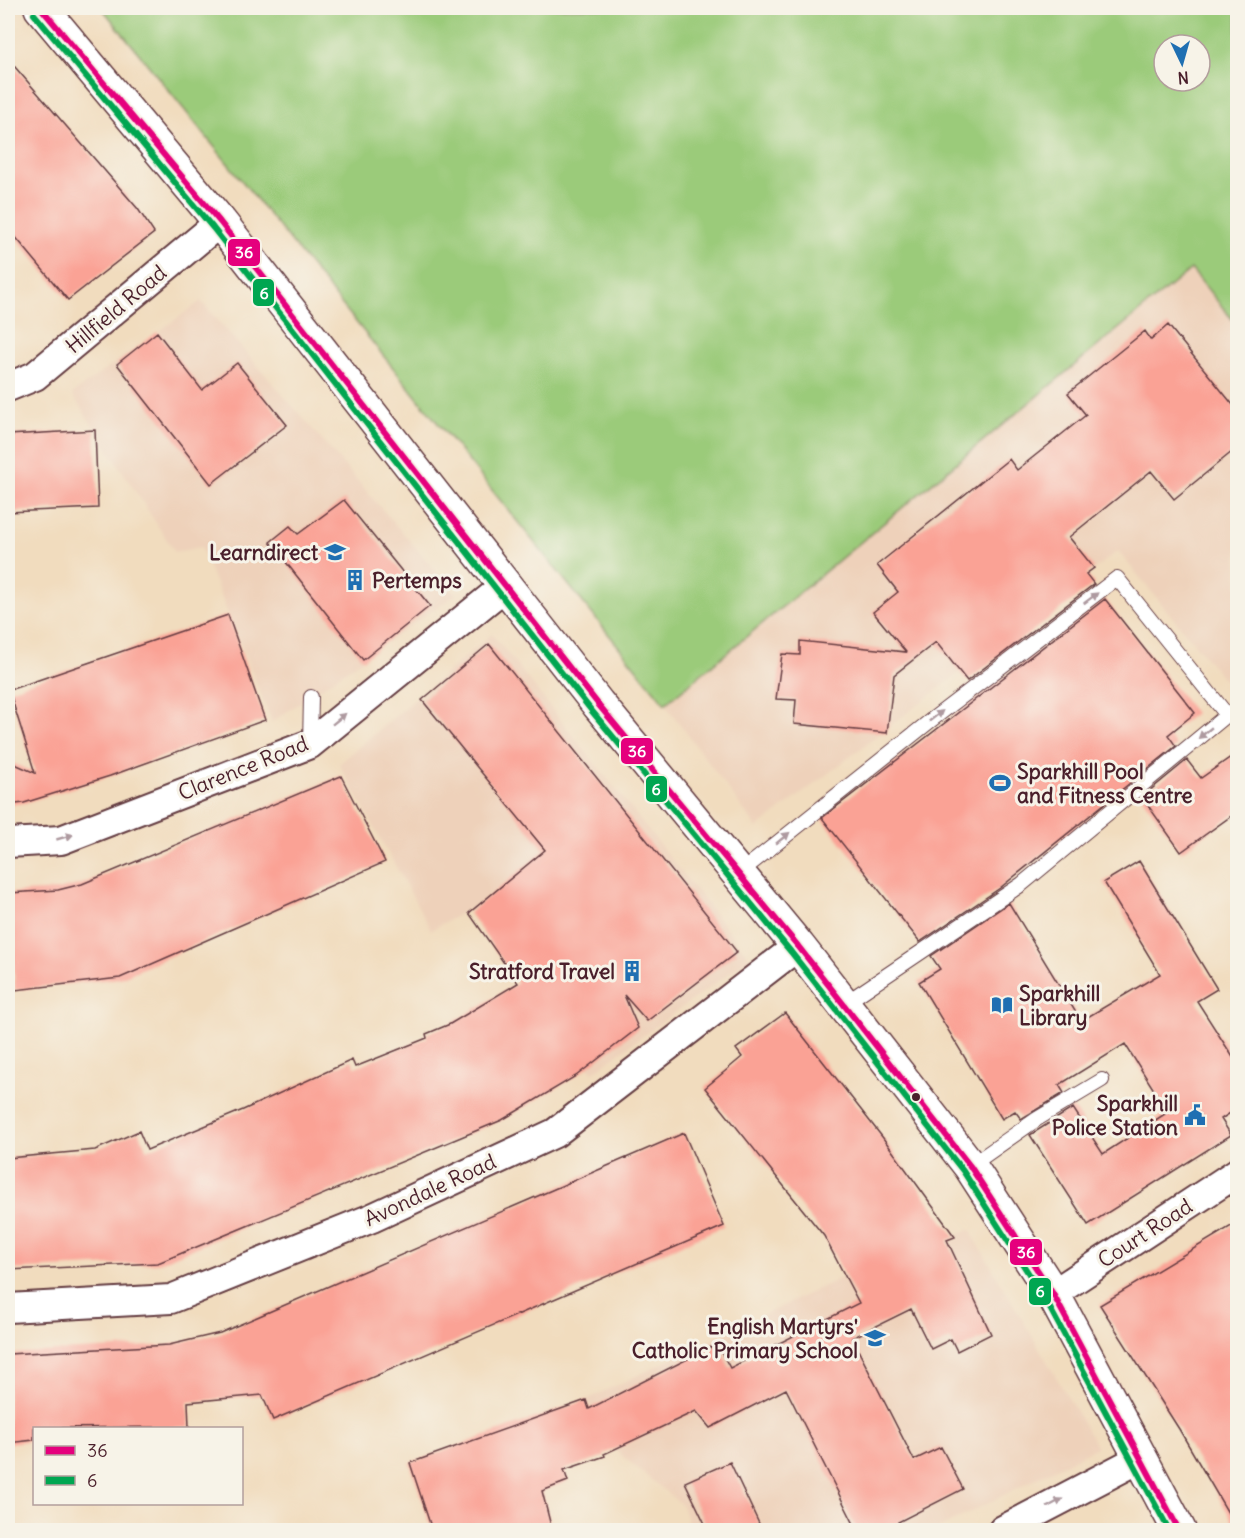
<svg xmlns="http://www.w3.org/2000/svg" width="1245" height="1538" font-family="Delius,sans-serif">
<style>
.built{fill:#eed1ba}
.green{fill:#9bcb7a;stroke:#727552;stroke-width:1.5;fill-rule:evenodd}
.building{fill:#faa295}
.lines{fill:none;stroke-linecap:round;stroke-linejoin:round}
.lane-casing{stroke:#633b41;stroke-width:16}
.street-casing{stroke:#633b41;stroke-width:32}
.highway-casing{stroke:#633b41;stroke-width:36}
.lane{stroke:#fff;stroke-width:14}
.street{stroke:#fff;stroke-width:28}
.highway{stroke:#fff;stroke-width:33}
.bus-1-casing{stroke:#f7f3e8;stroke-width:10}
.bus-2-casing{stroke:#f7f3e8;stroke-width:10}
.bus-1{stroke:#e5007d;stroke-width:6}
.bus-2{stroke:#00a651;stroke-width:6}
.oneway{fill:#ae9aa0}
.bus-dot{fill:#4a1f2b;stroke:#f7f3e8;stroke-width:2}
.labels{text-anchor:middle;dominant-baseline:central;stroke-width:6;stroke-linejoin:round;paint-order:stroke}
.street-label{font-size:21px;fill:#4a1f2b;stroke:#f7f3e8}
.poi-label{font-size:21px;font-weight:bold;fill:#4a1f2b;stroke:#f7f3e8;text-anchor:end}
.line-badge{stroke:#f7f3e8;stroke-width:2}
.badge-label{font-size:16px;text-anchor:middle;font-weight:bold;fill:#fff}
</style>
<rect width="100%" height="100%" fill="#f7f3e8"/>
<filter id="ink" filterUnits="userSpaceOnUse"><feTurbulence type="fractalNoise" baseFrequency=".0167" numOctaves="2"/><feDisplacementMap in="SourceGraphic" scale="12" xChannelSelector="R" yChannelSelector="G"/><feConvolveMatrix kernelMatrix="1 2 1 2 8 2 1 2 1" color-interpolation-filters="sRGB"/></filter>
<filter id="wash" filterUnits="userSpaceOnUse"><feTurbulence type="fractalNoise" baseFrequency=".008" numOctaves="4" result="noise"/><feDisplacementMap in="SourceGraphic" scale="24" xChannelSelector="R" yChannelSelector="G"/><feGaussianBlur stdDeviation="1.35" result="paint"/><feColorMatrix in="noise" values="0 0 0 0 0 0 0 0 0 0 0 0 0 0 0 0 0 1.4 0 .05"/><feComposite in="paint" operator="in"/></filter>
<g filter="url(#wash)">
<rect width="100%" height="100%" fill="#f1dcbe"/>
<path class="built" d="M1191 269 1237 325 1238 691 1235 693 1118 551 757 828 665 704Z
M201 301 456 594 272 722 201 547 175 552 72 394Z
M492 634 750 958 593 1072 557 1035 469 909 431 930 339 764Z
M970 1230 1097 1447 936 1530H690L682 1505 614 1449 586 1400 845 1276Z"/>
<path class="green" d="M102 8H1237V325L1191 269 665 704ZM1164 45H1200V81H1164Z"/>
<g id="blocks">
<path class="building" d="M8 59 138 209 154 233 68 300 8 228Z
M1168 325 1238 411V447L1174 499 1151 471 1069 537 1094 568 1086 574 1094 584 967 681 936 642 894 675 887 733 794 724 796 700 776 699 782 654 800 655V641L906 652 873 612 898 592 877 565 1009 459 1017 470 1086 415 1068 393 1145 331 1151 340Z
M157 332 202 390 237 363 287 425 211 484 117 364Z
M95 430 98 508 8 512V435Z
M344 500 430 606 363 660 270 542 290 526 298 534Z
M1105 599 1195 713 1168 735 1176 746 1000 888 920 942 822 818Z
M228 615 265 720 110 776 24 803 8 805V761L35 773 9 690Z
M489 644 737 952 647 1021 624 995 638 1028 576 1076 502 1120 158 1263 8 1270V1158L95 1150 139 1131 147 1150 243 1110 352 1060 355 1067 427 1038 426 1034 450 1024 518 983 469 913 545 850 422 700Z
M1238 752V811L1181 852 1142 797 1187 760 1201 778Z
M341 776 385 862 120 978 15 990 9 893 58 890 82 884Z
M1139 861 1217 989 1197 1001 1238 1065V1108L1221 1119 1231 1135 1088 1225 1030 1135 1073 1108 1103 1154 1168 1112 1125 1044 1059 1085 1064 1093 1021 1119 1015 1111 1002 1119 919 982 940 969 931 956 1009 903 1081 1021 1160 974 1104 882Z
M785 1013 883 1138 955 1237 947 1240 991 1334 957 1351 951 1339 931 1349 911 1309 852 1338 914 1460 941 1447 963 1489 898 1522 902 1530H857L786 1389 710 1428 696 1411 604 1454 605 1456 564 1470 568 1481 542 1491 552 1530H432L410 1463 586 1400 589 1409 717 1344 730 1368 859 1303 824 1236 705 1088 742 1057 736 1049Z
M684 1133 724 1226 273 1420 262 1395 188 1402 189 1427 34 1428V1440L8 1443V1354L169 1345 220 1333Z
M1238 1222V1530L1179 1429 1100 1305Z
M730 1462 762 1530H708L685 1482Z"/>
</g>
</g>
<g filter="url(#ink)">
<use href="#blocks" fill-opacity="0" stroke="#633b41" stroke-width="1.5"/>
<g class="lines">
<defs>
<path id="lane" d="M310 744 311 697
M738 874 930 721 1117 578 1227 715 1022 884 844 1004
M970 1166 1037 1119 1102 1080"/>
<path id="street" d="M8 387 35 376 220 222
M8 843 61 840 310 744 505 586
M1053 1294 1238 1172
M8 1308 171 1299 372 1218 555 1133 798 946
M1003 1530 1139 1459"/>
<path id="highway" d="M41 8 220 222 598 704 798 946 970 1166 1053 1294 1179 1530"/>
</defs>
<use href="#lane" class="lane-casing"/>
<use href="#street" class="street-casing"/>
<use href="#highway" class="highway-casing"/>
<use href="#lane" class="lane"/>
<use href="#street" class="street"/>
<use href="#highway" class="highway"/>
<defs>
<path id="bus-1" d="M41 8 220 222 598 704 798 946 970 1166 1053 1294 1179 1530"/>
<path id="bus-2" d="M34 14 213 228 591 710 791 952 963 1171 1045 1299 1169 1530"/>
</defs>
<use href="#bus-1" class="bus-1-casing"/>
<use href="#bus-2" class="bus-2-casing"/>
<use href="#bus-1" class="bus-1"/>
<use href="#bus-2" class="bus-2"/>
</g>
<defs><path id="oneway-solid" d="M-6-.8H1V-3.2L6.5 0L1 3.2V.8H-6Z" transform="scale(1.5)"/></defs>
<g class="oneway">
<use href="#oneway-solid" transform="translate(1091 598) rotate(-37)"/>
<use href="#oneway-solid" transform="translate(936 716) rotate(-38)"/>
<use href="#oneway-solid" transform="translate(339 719) rotate(-39)"/>
<use href="#oneway-solid" transform="translate(1205 733) rotate(140)"/>
<use href="#oneway-solid" transform="translate(65 837) rotate(-16)"/>
<use href="#oneway-solid" transform="translate(783 838) rotate(-39)"/>
<use href="#oneway-solid" transform="translate(1055 1503) rotate(-28)"/>
</g>
</g>
<defs>
<symbol id="university-bare" viewBox="-9 -9 18 18"><path d="M0-5L7-2L0 1L-7-2ZM-4 1L0 2.5L4 1V4Q0 6-4 4Z" fill="#1f6fb2" stroke="#f7f3e8" stroke-width="2.5" paint-order="stroke"/></symbol>
<symbol id="building-bare" viewBox="-9 -9 18 18"><path d="M-4-6H4V6H1V3H-1V6H-4ZM-2.5-4.3h1.7v1.8h-1.7ZM.8-4.3h1.7v1.8H.8ZM-2.5-1h1.7V.8h-1.7ZM.8-1h1.7V.8H.8Z" fill="#1f6fb2" stroke="#f7f3e8" stroke-width="2.5" paint-order="stroke"/></symbol>
<symbol id="stadium-bare" viewBox="-9 -9 18 18"><path d="M0-5a6.5 5 0 1 0 0 10a6.5 5 0 1 0 0-10ZM-3.5-1.8h7v3.6h-7Z" fill="#1f6fb2" stroke="#f7f3e8" stroke-width="2.5" paint-order="stroke"/></symbol>
<symbol id="library-bare" viewBox="-9 -9 18 18"><path d="M-6-4Q-3-5.5-.7-3.5V5Q-3 3-6 4ZM6-4Q3-5.5 .7-3.5V5Q3 3 6 4Z" fill="#1f6fb2" stroke="#f7f3e8" stroke-width="2.5" paint-order="stroke"/></symbol>
<symbol id="civic-bare" viewBox="-9 -9 18 18"><path d="M-.6-6.5H3V-4.5H.6V-3L4-1V1h2V6H-6V1h2V-1L-.6-3ZM-1.2 2.5V6h2.4V2.5Z" fill="#1f6fb2" stroke="#f7f3e8" stroke-width="2.5" paint-order="stroke"/></symbol>
<symbol id="school-bare" viewBox="-9 -9 18 18"><path d="M0-5L7-2L0 1L-7-2ZM-4 1L0 2.5L4 1V4Q0 6-4 4Z" fill="#1f6fb2" stroke="#f7f3e8" stroke-width="2.5" paint-order="stroke"/></symbol>
</defs>
<g fill-rule="evenodd">
<use href="#university-bare" x="320" y="537" width="30" height="30"/>
<use href="#building-bare" x="340" y="565" width="30" height="30"/>
<use href="#stadium-bare" x="985" y="768" width="30" height="30"/>
<use href="#building-bare" x="617" y="956" width="30" height="30"/>
<use href="#library-bare" x="987" y="990" width="30" height="30"/>
<use href="#civic-bare" x="1180" y="1100" width="30" height="30"/>
<use href="#school-bare" x="860" y="1323" width="30" height="30"/>
</g>
<circle class="bus-dot" cx="916" cy="1097" r="5"/>
<g class="labels">
<g class="street-label">
<text transform="translate(116 309) rotate(-40)">Hillfield Road</text>
<text transform="translate(243 768) rotate(-22)">Clarence Road</text>
<text transform="translate(430 1190) rotate(-25)">Avondale Road</text>
<text transform="translate(1145 1233) rotate(-33)">Court Road</text>
</g>
<g class="poi-label">
<text x="318" y="552">Learndirect</text>
<text x="372" y="580" text-anchor="start">Pertemps</text>
<text x="1017" y="771" text-anchor="start">Sparkhill Pool<tspan x="1017" dy="24">and Fitness Centre</tspan></text>
<text x="615" y="971">Stratford Travel</text>
<text x="1019" y="993" text-anchor="start">Sparkhill<tspan x="1019" dy="24">Library</tspan></text>
<text x="1178" y="1103">Sparkhill<tspan x="1178" dy="24">Police Station</tspan></text>
<text x="858" y="1326">English Martyrs'<tspan x="858" dy="24">Catholic Primary School</tspan></text>
</g>
</g>
<g class="line-badge">
<rect x="227" y="238" width="34" height="29" rx="6" fill="#e5007d"/>
<rect x="252" y="278" width="23" height="29" rx="6" fill="#00a651"/>
<rect x="620" y="737" width="34" height="28" rx="6" fill="#e5007d"/>
<rect x="645" y="775" width="23" height="28" rx="6" fill="#00a651"/>
<rect x="1009" y="1238" width="34" height="28" rx="6" fill="#e5007d"/>
<rect x="1028" y="1277" width="24" height="29" rx="6" fill="#00a651"/>
</g>
<g class="badge-label">
<text x="244" y="258">36</text>
<text x="264" y="299">6</text>
<text x="637" y="757">36</text>
<text x="656" y="795">6</text>
<text x="1026" y="1258">36</text>
<text x="1040" y="1297">6</text>
</g>
<rect width="1245" height="1538" fill="none" stroke="#f7f3e8" stroke-width="30"/>
<rect x="33" y="1427" width="210" height="78" fill="#f7f3e8" stroke="#b29e9c" stroke-width="1.5"/>
<rect x="45" y="1446" width="30" height="9" fill="#e5007d" stroke="#b29e9c" stroke-width="1.5"/>
<text x="87" y="1457" font-size="18" fill="#4a1f2b">36</text>
<rect x="45" y="1476" width="30" height="9" fill="#00a651" stroke="#b29e9c" stroke-width="1.5"/>
<text x="87" y="1487" font-size="18" fill="#4a1f2b">6</text>
<g transform="translate(1182 63) rotate(175)"><circle r="28" fill="#f7f3e8" stroke="#b29e9c" stroke-width="1.5"/>
<path d="M0-4.5L10 22L0 15L-10 22Z" fill="#1f6fb2"/>
<text y="-9" font-size="16" font-weight="bold" text-anchor="middle" fill="#4a1f2b">N</text>
</g>
</svg>
